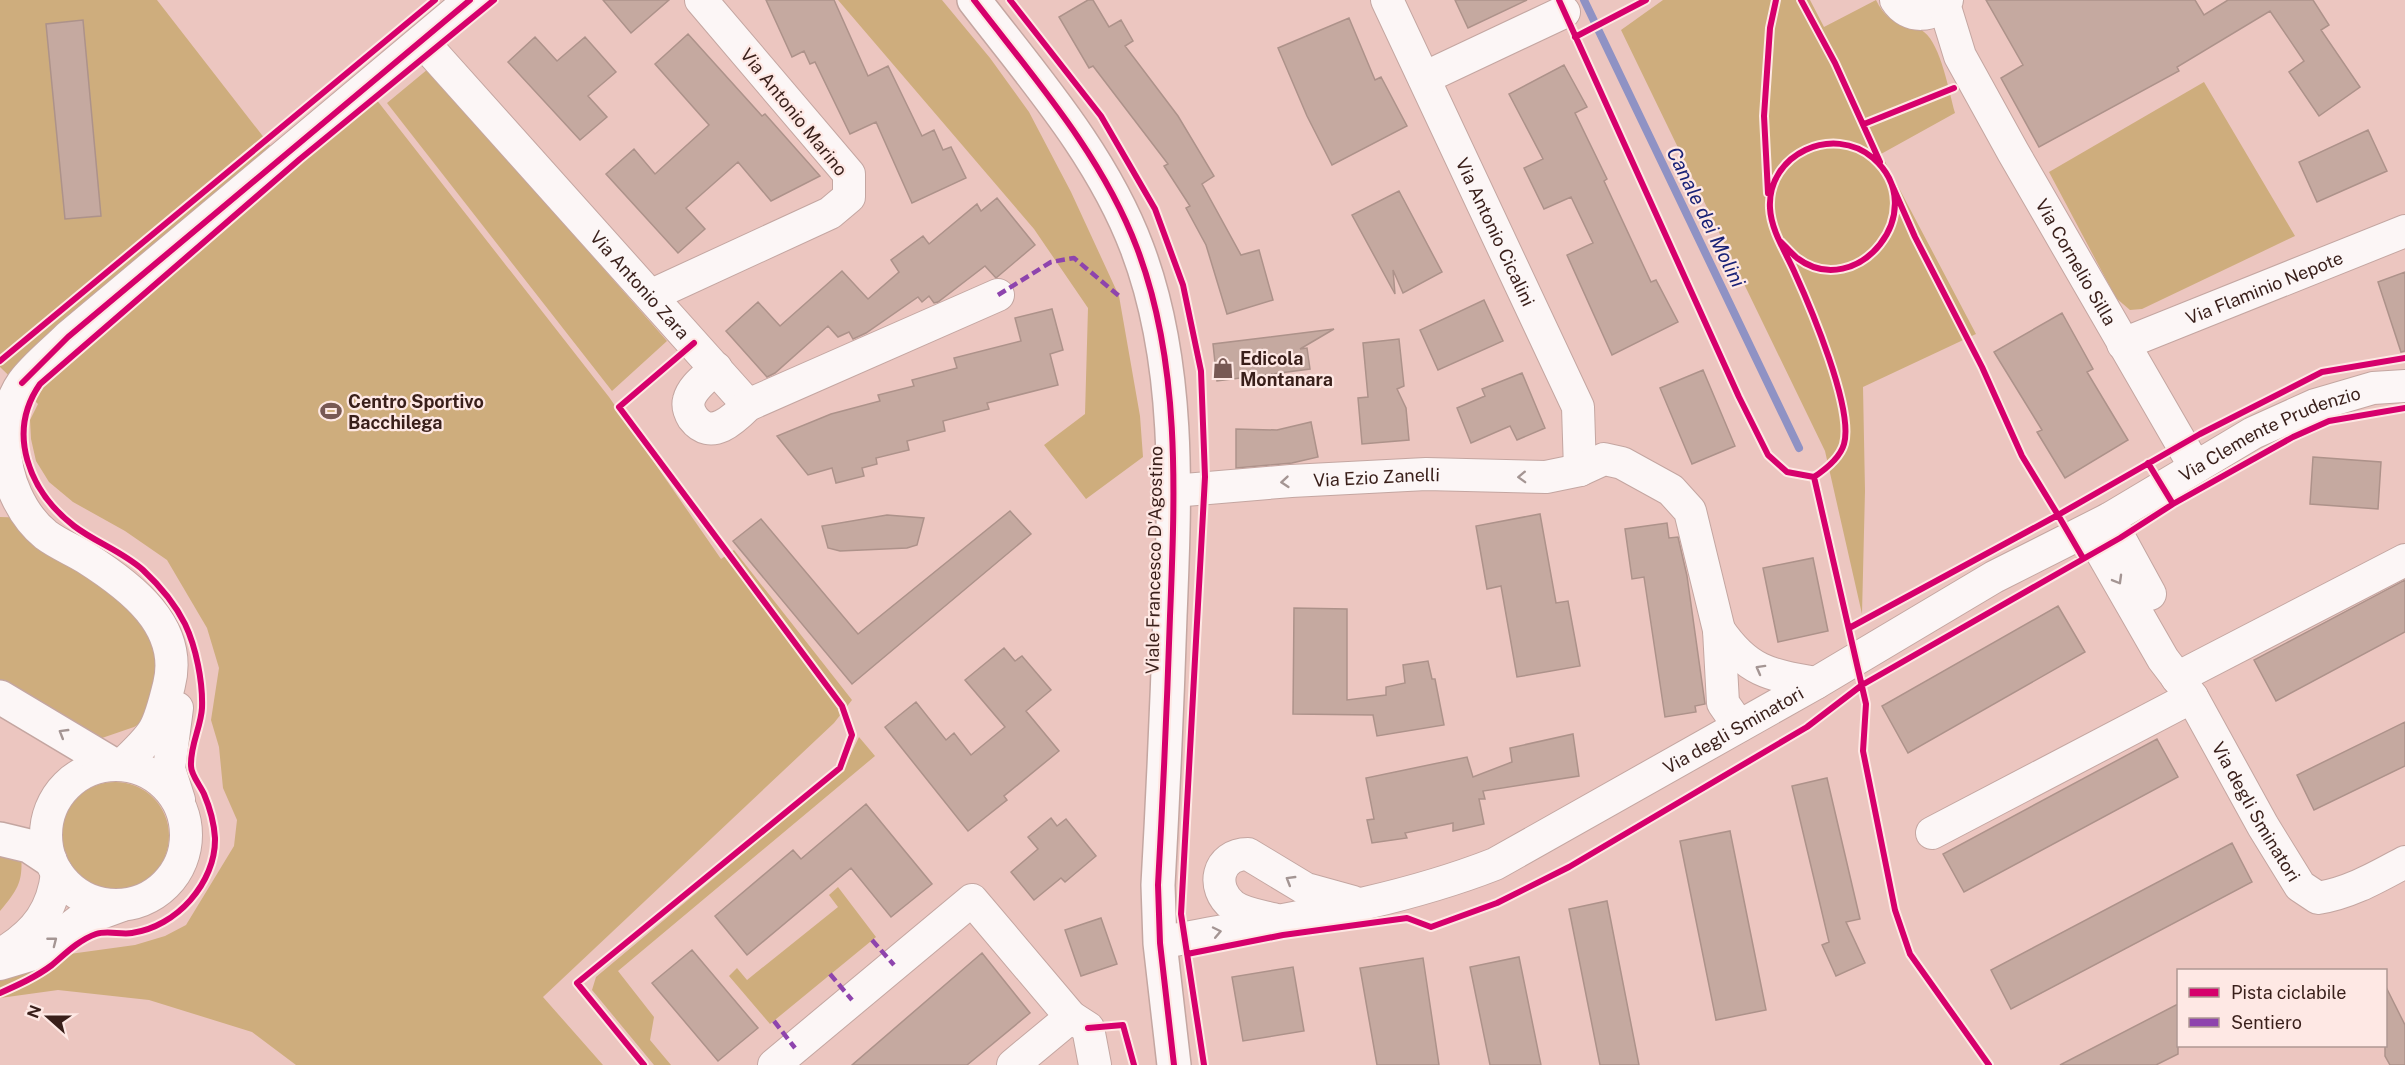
<svg xmlns="http://www.w3.org/2000/svg" width="2405" height="1065" font-family="'Public Sans',sans-serif">
<style>
.green{fill:#cead7d}
.lines{fill:none;stroke-linecap:round;stroke-linejoin:round}
.stream{stroke:#8f92c4;stroke-width:8}
.building{fill:#c5a9a0;stroke:#ad928a;stroke-width:1.5}
.minor-casing{stroke:#c4a6a1;stroke-width:34}
.major-casing{stroke:#c4a6a1;stroke-width:36}
.highway-casing{stroke:#c4a6a1;stroke-width:36}
.minor{stroke:#fcf6f6;stroke-width:32}
.major{stroke:#fcf6f6;stroke-width:33}
.highway{stroke:#fcf6f6;stroke-width:33}
.quiet{stroke:#8e44ad;stroke-width:4.5;stroke-dasharray:9 4.5;stroke-linecap:butt}
.cycleway-casing{stroke:#fee8e4;stroke-width:10}
.cycleway{stroke:#d6006c;stroke-width:6}
.oneway{stroke:#a49593}
.labels{text-anchor:middle;dominant-baseline:central;stroke-width:4.5;stroke-linejoin:round;paint-order:stroke}
.street-label{font-size:18px;fill:#391f1a;stroke:#fee8e4}
.poi-label{font-size:18px;font-weight:bold;fill:#391f1a;stroke:#fee8e4;text-anchor:start}
.water-label{font-size:20px;font-style:italic;fill:#192277;stroke:#fee8e4}
</style>
<rect width="100%" height="100%" fill="#ecc6c0"/>
<path class="green" d="M0 0H157L279 157 365 85 609 397 721 559 734 550 852 700 834 723 543 997 603 1065H296L252 1032 149 1000 58 990 0 998V980L55 956 135 945 165 936 186 925 234 846 237 820 223 788 219 747 211 720 219 668 207 628 167 560 125 531 73 502 49 482 36 461 31 439 30 420 38 404 0 367Z
M838 0H942L990 58 1029 112 1071 192 1119 296 1140 416 1143 457 1086 499 1044 445 1085 414 1088 308 1034 229Z
M1663 0H1810L1824 27 1876 0C1892 32 1905 16 1924 32 1941 45 1949 92 1955 113L1881 154 1976 334 1863 387 1865 491 1862 614 1825 451 1621 30Z
M428 69 667 341 612 391 387 103Z
M2204 82 2295 236 2142 309 2130 310 2116 298 2049 172Z
M0 517 31 518 166 642 153 716 134 727 70 749 0 691Z
M859 737 875 756 618 971 654 1017 650 1040 671 1065H654L592 990 596 977 843 770Z
M61 836a54 54 0 1 1 108 0a54 54 0 1 1-108 0Z
M0 837 21 843C22 878 24 883 0 911Z
M838 887 876 937 770 1024 729 976 737 968 747 980 838 907 829 895Z"/>
<g class="lines">
<path class="stream" d="M1584 0 1799 448"/>
</g>
<path class="building" d="M603 0H669L631 33Z
M766 0H834L868 76 888 66 922 136 934 130 943 150 951 147 966 178 912 203 876 122 850 134 815 62 810 64 804 51 792 57Z
M1088 0H1093L1109 27 1121 20 1133 41 1125 46 1178 116 1214 176 1202 184 1241 255 1259 250 1273 300 1227 314 1206 245 1186 208 1190 206 1164 166 1168 164 1093 66 1089 68 1059 17Z
M1455 0H1527L1468 28Z
M1986 0H2195L2204 15 2228 0H2313L2329 25 2321 30 2360 87 2319 116 2289 72 2304 61 2270 11 2177 67 2179 71 2039 147 2001 78 2023 65Z
M1349 18 1375 80 1381 77 1407 126 1332 165 1307 116 1278 48Z
M83 20 101 216 65 219 46 24Z
M688 34 762 116 765 114 820 176 771 201 738 162 686 208 705 229 678 253 606 174 634 149 655 174 709 125 655 64Z
M535 37 557 61 585 37 616 72 588 96 607 117 580 140 508 62Z
M1564 65 1587 107 1575 113 1607 179 1604 181 1651 282 1656 280 1678 322 1612 355 1567 255 1593 243 1571 197 1544 209 1524 168 1543 159 1509 94Z
M2368 130 2387 171 2317 202 2299 162Z
M1399 191 1442 272 1403 293 1393 270 1395 294 1352 215Z
M997 198 1035 245 996 278 985 266 938 302 934 303 929 296 922 302 918 297 866 333 853 339 849 332 838 337 828 326 775 373 767 377 726 331 758 302 780 326 842 271 868 299 899 272 891 260 923 236 929 244 977 204 981 211Z
M2405 272V351L2401 352 2378 282Z
M1484 300 1503 341 1438 370 1420 330Z
M1052 309 1063 350 1050 354 1058 385 987 403 989 409 943 421 945 431 907 441 909 450 876 458 877 464 862 468 864 476 836 483 832 468 808 475 777 436 831 414 880 401 878 395 914 386 912 380 957 368 954 358 1021 341 1015 318Z
M2062 313 2093 369 2087 372 2128 440 2065 478 2037 432 2042 430 1994 352Z
M1334 329 1300 349 1307 348 1310 369 1217 381 1213 344Z
M1399 339 1404 386 1397 389 1406 408 1409 440 1362 444 1358 398 1368 397 1363 343Z
M1703 370 1735 446 1692 464 1660 388Z
M1522 373 1545 428 1517 440 1510 426 1471 443 1457 408 1485 396 1482 389Z
M1311 422 1318 457 1292 463 1236 468V429L1277 430Z
M2313 457 2381 462 2378 509 2310 504Z
M1010 511 1031 534 852 684 733 541 761 519 858 634Z
M1540 514 1556 603 1568 601 1580 666 1517 677 1501 586 1487 589 1476 526Z
M887 515 924 518 917 545 907 548 840 551 828 548 822 526Z
M1667 523 1669 538 1678 537 1687 576 1705 704 1695 706 1696 712 1665 717 1644 577 1632 579 1625 529Z
M1813 558 1828 631 1778 642 1763 568Z
M2405 580V632L2276 701 2254 660Z
M2058 606 2085 652 1908 753 1882 706Z
M1294 608 1347 609V700L1386 695V687L1405 683 1403 665 1428 661 1432 679H1435L1444 725 1377 736 1373 715 1293 714Z
M1004 648 1015 661 1022 656 1051 690 1026 711 1059 751 1004 796 1007 800 968 831 885 727 916 702 946 740 954 733 971 755 1005 727 965 680Z
M2405 722V766L2314 810 2297 775Z
M1573 734 1579 776 1483 791 1485 799H1479L1484 824 1453 831V823L1405 833 1407 838 1372 843 1367 820 1374 819 1366 778 1467 757 1473 777 1512 762 1510 748Z
M2157 739 2178 777 1964 892 1943 854Z
M1827 778 1860 919 1846 922 1865 963 1836 976 1822 945 1829 942 1792 786Z
M866 804 932 884 891 917 851 868 747 955 715 916 793 850 801 859Z
M1051 818 1057 826 1066 819 1096 856 1065 882 1061 878 1034 900 1011 872 1038 849 1028 837Z
M1730 831 1766 1010 1716 1020 1680 841Z
M2232 843 2252 882 2011 1009 1991 970Z
M1607 901 1639 1065H1600L1569 909Z
M1101 918 1117 964 1081 976 1065 930Z
M692 950 758 1028 718 1061 652 983Z
M982 953 1030 1013 967 1065H852Z
M1519 957 1541 1065H1490L1470 967Z
M1423 958 1439 1065H1377L1360 968Z
M1293 967 1304 1031 1243 1041 1232 977Z
M2385 985 2405 1025V1065H2390L2385 1056Z
M2178 1004V1054L2156 1065H2060Z"/>
<g class="lines">
<defs>
<g id="minor">
<path id="s1" d="M1387 0 1578 407 1580 470"/>
<path d="M1896 0C1908 19 1934 18 1947 0"/>
<path id="s2" d="M1944 4 1960 56 2013 152 2195 467"/>
<path id="s3" d="M422 41 748 405"/>
<path d="M1424 78 1564 12"/>
<path d="M652 295 830 213 849 197V174L701 0"/>
<path id="s4" d="M2123 344 2405 231"/>
<path d="M716 368C707 377 692 387 689 400 687 407 690 413 693 418 711 442 734 419 748 405L998 295"/>
<path id="s5" d="M1173 491 1291 481 1426 474 1546 477 1580 470 1604 459 1622 463 1671 490 1690 511 1719 630 1723 703 1739 726"/>
<path d="M2109 519 2150 594"/>
<path id="s6" d="M2089 530 2163 659 2192 697 2263 826 2300 886 2318 898C2350 893 2377 877 2405 862"/>
<path d="M1719 630C1747 671 1769 675 1816 683"/>
<path d="M2177 678 2405 560"/>
<path d="M177 708 169 769 179 800"/>
<circle cx="116" cy="835" r="70"/>
<path d="M122 765C156 733 158 730 169 685 184 626 130 586 86 558 73 550 58 544 46 535 21 515 5 478 5 447 5 426 10 400 23 382 35 366 54 351 68 337L470 0"/>
<path d="M1932 833 2192 697"/>
<path d="M1273 919C1261 916 1244 914 1233 906 1210 888 1217 854 1248 854L1306 889 1353 902"/>
<path id="s7" d="M1160 943C1272 921 1388 906 1495 864L1816 683 1994 577 2109 519 2253 433 2315 405 2373 388 2405 386"/>
<path d="M6 951C36 932 53 910 57 873"/>
<path d="M0 964 37 953 79 921 120 906"/>
<path d="M1071 1017 1088 1028 1095 1065"/>
<path d="M774 1065 972 900 1071 1017 1013 1065"/>
</g>
<path id="major" d="M974 0C1034 78 1102 155 1137 248 1181 364 1175 494 1170 616 1167 706 1163 795 1158 885L1160 943 1174 1065"/>
<path id="highway" d="M0 697 112 764
M0 839 29 846 50 860"/>
</defs>
<use href="#minor" class="minor-casing"/>
<use href="#major" class="major-casing"/>
<use href="#highway" class="highway-casing"/>
<use href="#minor" class="minor"/>
<use href="#major" class="major"/>
<use href="#highway" class="highway"/>
<path class="quiet" d="M998 295 1051 262 1074 258 1119 296
M872 940 894 965
M830 974 852 1000
M774 1021 795 1048"/>
<defs>
<path id="cycleway" d="M974 0C1034 78 1102 155 1137 248 1181 364 1175 494 1170 616 1167 706 1163 795 1158 885L1160 943 1174 1065
M1010 0 1101 116 1155 209 1183 285 1201 371 1205 477 1181 914 1204 1065
M1559 0 1739 397 1768 455 1787 472 1814 477 1866 704 1863 751 1895 910 1910 954 1989 1065
M1801 0 1835 63 1880 162
M1575 37 1646 0
M1864 124 1954 88
M1892 185 1915 237 1982 367 2022 456 2058 515 2200 434 2322 372 2405 358
M1768 193 1764 116 1770 28 1776 0
M1781 242C1786 247 1791 253 1797 258 1857 303 1933 210 1873 158 1833 124 1767 154 1770 208 1771 230 1785 251 1794 271 1810 306 1854 409 1844 444 1840 458 1826 469 1814 477
M0 361 435 0
M22 383 68 337 470 0
M2148 463 2173 504 2293 437 2329 421 2405 408
M1851 627 2058 515 2083 558
M1187 954 1283 935 1407 918 1431 927 1497 903 1569 867 1807 727 1862 685 2120 538 2173 504
M0 993C18 985 36 977 52 965 66 953 79 940 96 934 107 930 121 935 132 933 176 927 216 883 215 838 214 823 210 808 204 794 200 785 191 775 191 766 190 745 201 727 202 708 203 682 196 647 185 624 175 604 159 585 143 570 123 552 95 542 74 526 29 491 6 433 40 384L300 159 494 0
M1088 1028 1123 1025 1134 1065
M644 1065 577 983 840 768 852 735 842 706 619 407 694 343"/>
</defs>
<use href="#cycleway" class="cycleway-casing"/>
<use href="#cycleway" class="cycleway"/>
</g>
<defs><path id="oneway-chevron" d="M-2-3.5L2.5 0L-2 3.5" fill="none" stroke-width="1.6" stroke-linecap="round" stroke-linejoin="round" transform="scale(1.5)"/></defs>
<g class="oneway">
<use href="#oneway-chevron" transform="translate(1522 477) rotate(178)"/>
<use href="#oneway-chevron" transform="translate(1285 482) rotate(175)"/>
<use href="#oneway-chevron" transform="translate(2118 580) rotate(60)"/>
<use href="#oneway-chevron" transform="translate(1760 669) rotate(-151)"/>
<use href="#oneway-chevron" transform="translate(63 733) rotate(-149)"/>
<use href="#oneway-chevron" transform="translate(1290 880) rotate(-149)"/>
<use href="#oneway-chevron" transform="translate(1217 932) rotate(-12)"/>
<use href="#oneway-chevron" transform="translate(53 941) rotate(-38)"/>
</g>
<defs>
<symbol id="shop-bare" viewBox="-9 -9 18 18"><path d="M-5-2.5h2.3a2.7 3.5 0 0 1 5.4 0H5L5.5 6h-11ZM-1.5-2.5h3a1.5 2.3 0 0 0-3 0Z" fill="#785954" stroke="#fee8e4" stroke-width="2.5" paint-order="stroke"/></symbol>
<symbol id="stadium-bare" viewBox="-9 -9 18 18"><path d="M0-5a6.5 5 0 1 0 0 10a6.5 5 0 1 0 0-10ZM-3.5-1.8h7v3.6h-7Z" fill="#785954" stroke="#fee8e4" stroke-width="2.5" paint-order="stroke"/></symbol>
</defs>
<g fill-rule="evenodd">
<use href="#shop-bare" x="1208" y="353" width="30" height="30"/>
<use href="#stadium-bare" x="316" y="396" width="30" height="30"/>
</g>
<g class="labels">
<g class="street-label">
<text transform="translate(794 112) rotate(51)">Via Antonio Marino</text>
<text stroke="none"><textPath href="#s1" startOffset="256">Via Antonio Cicalini</textPath></text>
<text stroke="none"><textPath href="#s2" startOffset="291">Via Cornelio Silla</textPath></text>
<text stroke="none"><textPath href="#s3" startOffset="327">Via Antonio Zara</textPath></text>
<text stroke="none"><textPath href="#s4" startOffset="152">Via Flaminio Nepote</textPath></text>
<text stroke="none"><textPath href="#s7" startOffset="1232">Via Clemente Prudenzio</textPath></text>
<text stroke="none"><textPath href="#s5" startOffset="204">Via Ezio Zanelli</textPath></text>
<text transform="translate(1154 560) rotate(-89)">Viale Francesco D'Agostino</text>
<text stroke="none"><textPath href="#s7" startOffset="618">Via degli Sminatori</textPath></text>
<text stroke="none"><textPath href="#s6" startOffset="328">Via degli Sminatori</textPath></text>
</g>
<g class="poi-label">
<text x="1240" y="358">Edicola<tspan x="1240" dy="21">Montanara</tspan></text>
<text x="348" y="401">Centro Sportivo<tspan x="348" dy="21">Bacchilega</tspan></text>
</g>
<g class="water-label">
<text transform="translate(1706 217) rotate(64)">Canale dei Molini</text>
</g>
</g>
<rect x="2177" y="969" width="210" height="78" fill="#fee8e4" stroke="#af9893" stroke-width="1.5"/>
<rect x="2189" y="988" width="30" height="9" fill="#d6006c" stroke="#af9893" stroke-width="1.5"/>
<text x="2231" y="999" font-size="18" fill="#391f1a">Pista ciclabile</text>
<rect x="2189" y="1018" width="30" height="9" fill="#8e44ad" stroke="#af9893" stroke-width="1.5"/>
<text x="2231" y="1029" font-size="18" fill="#391f1a">Sentiero</text>
<g transform="translate(48 1017) rotate(291)" stroke="#fee8e4" stroke-width="4.5" paint-order="stroke">
<path d="M0-4.5L10 22L0 15L-10 22Z" fill="#391f1a"/>
<text y="-9" font-size="16" font-weight="bold" text-anchor="middle" fill="#391f1a">N</text>
</g>
</svg>
